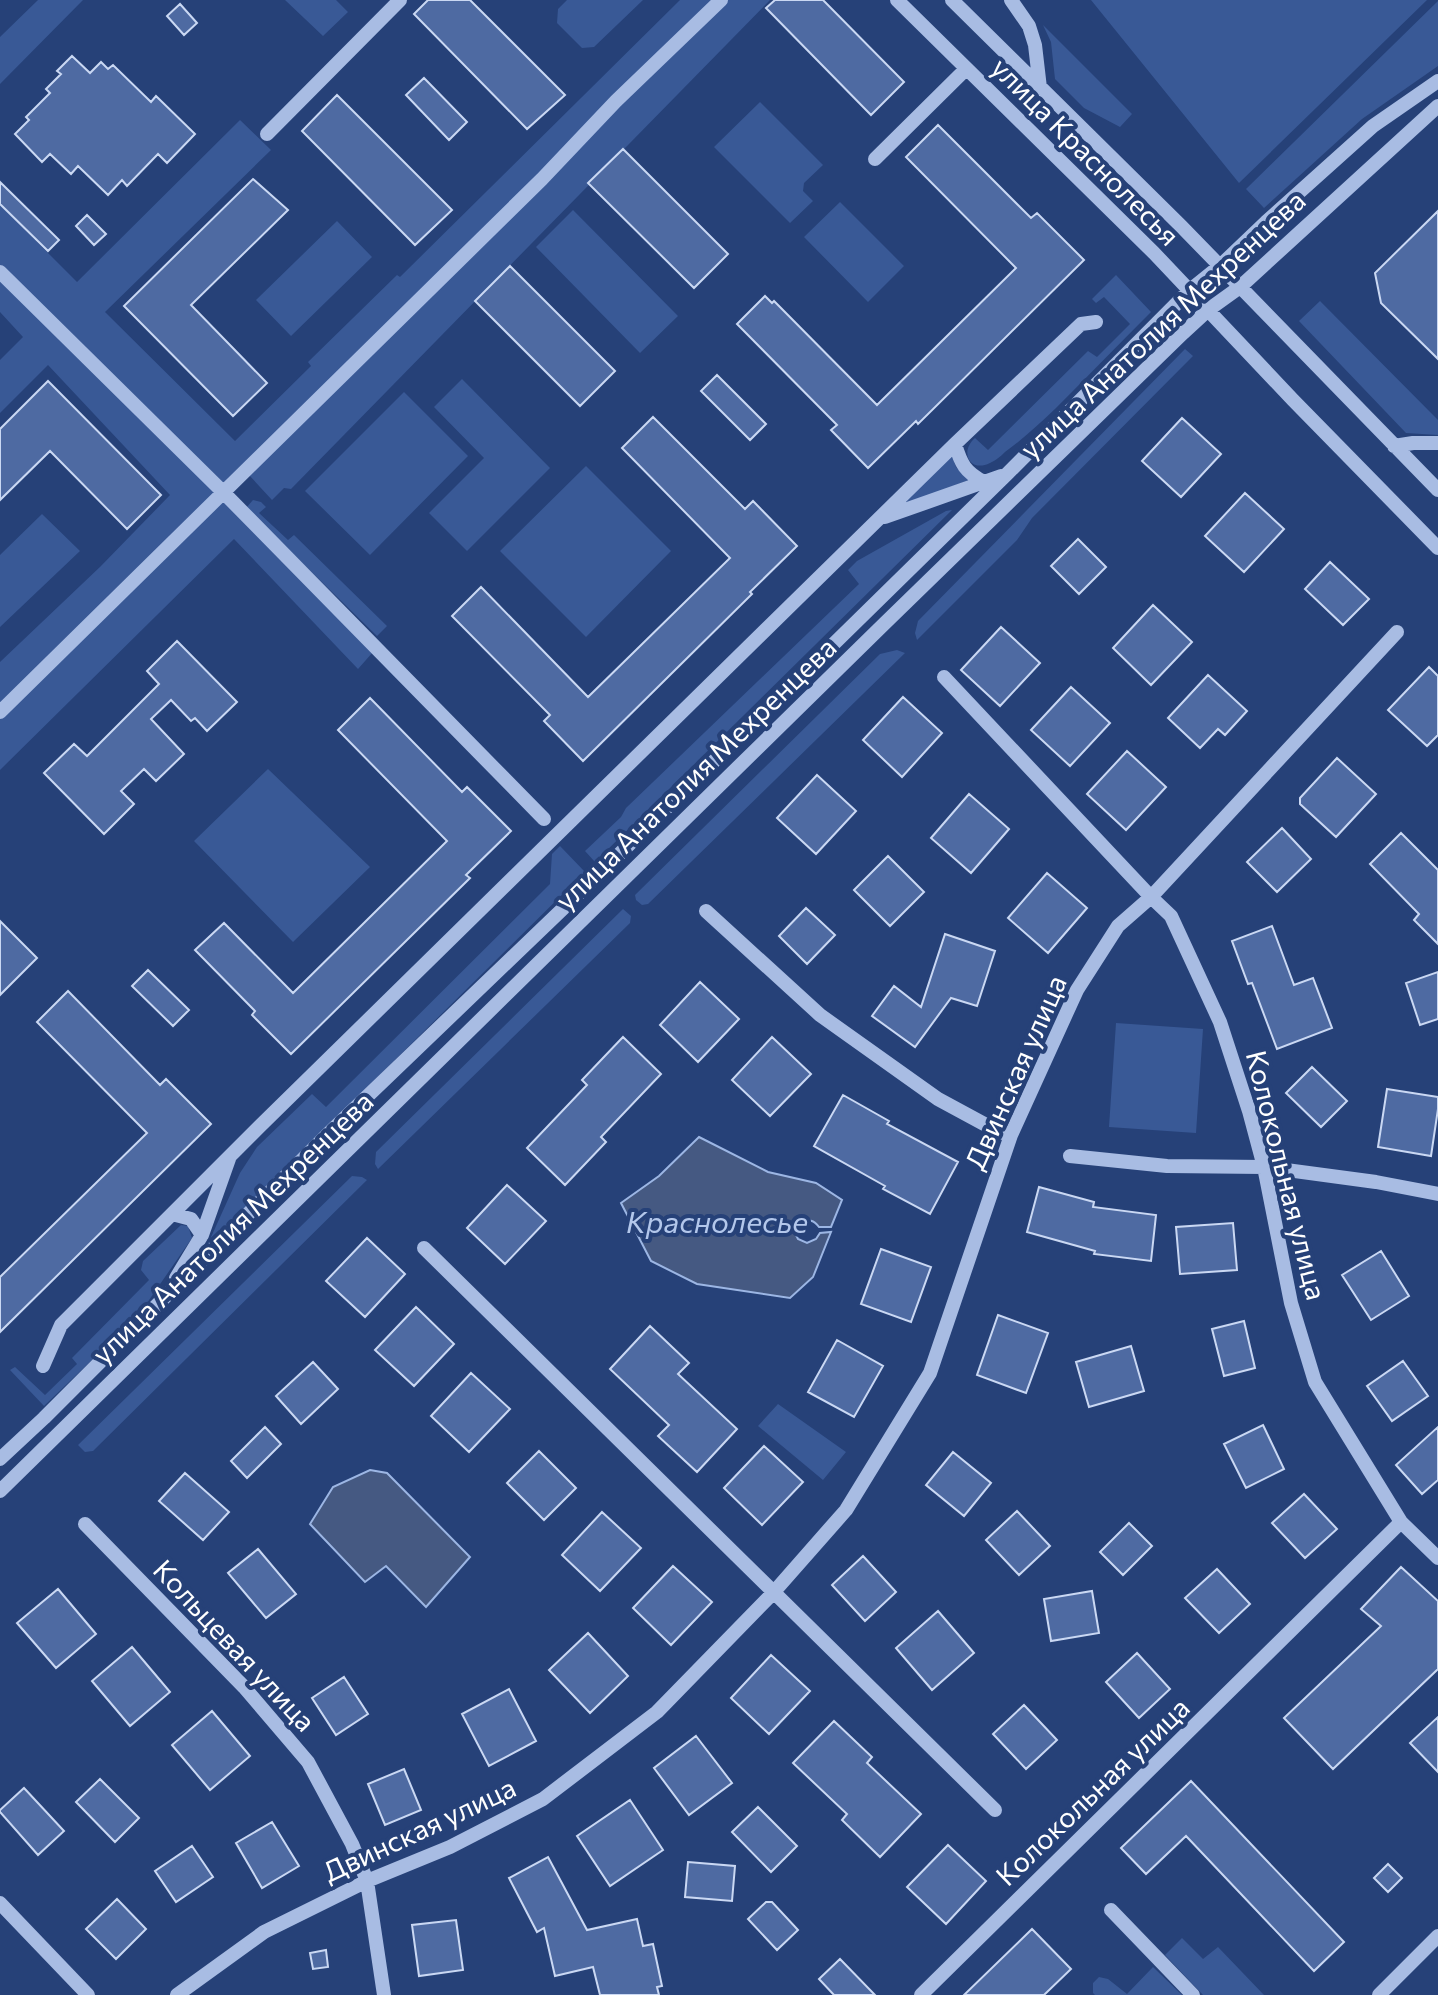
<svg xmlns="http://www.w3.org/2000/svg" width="1438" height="1995" font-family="Commissioner,sans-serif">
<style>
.green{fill:#395996}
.water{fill:#455982;stroke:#9cb6e4;stroke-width:2}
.building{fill:#4e6aa2;stroke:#cad8f3;stroke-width:2}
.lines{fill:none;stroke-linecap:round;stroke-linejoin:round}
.minor{stroke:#a8bce3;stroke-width:14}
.labels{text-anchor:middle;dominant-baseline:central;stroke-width:8;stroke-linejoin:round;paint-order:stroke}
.street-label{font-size:28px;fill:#fff;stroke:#264178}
.water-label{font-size:30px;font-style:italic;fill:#b3c7eb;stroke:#264178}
</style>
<rect width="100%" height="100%" fill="#264178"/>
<path class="green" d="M38 0H83L0 84V37Z
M285 0H336L348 12 323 36Z
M567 0H643L594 47 582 48 557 23 558 9Z
M680 0H770L291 489 284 488 272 500 249 475 216 493 373 652 358 669 234 539 0 770V662L101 566 170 495 48 365 0 413V360L23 337 0 312V205L77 282 240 120 271 150 105 312 235 441 311 366 308 362 397 275 400 277Z
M1091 0H1427L1239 183Z
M1438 1V66L1362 119 1264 208 1246 189Z
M1043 25 1132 114 1120 127 1084 108 1055 79 1051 42Z
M760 102 823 165 804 183 803 191 813 201 790 223 714 147Z
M840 202 904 266 868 302 804 237Z
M573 210 678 316 640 353 536 247Z
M337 221 372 257 291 336 256 300Z
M1116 275 1151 312C1119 344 1088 376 1056 408 1039 424 1023 439 1005 452 1001 456 995 461 990 463 970 473 959 452 975 438L988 450 1088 351 1097 357 1130 324 1104 297 1096 303 1092 299Z
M1320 301 1438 420V435L1406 433 1299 321Z
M1185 349 1193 356 1032 518 1017 540 917 640 915 633 918 621Z
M462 379 550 468 467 551 429 513 484 458 434 407Z
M404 392 468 456 370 555 305 491Z
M951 454 956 467 969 480 901 506Z
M586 466 671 551 586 637 500 551Z
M253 500 261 502 266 507 259 513 288 540 294 535 387 626 377 636 246 508Z
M952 510 595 862 585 851 621 817 626 808 859 584 848 570 857 561 946 511Z
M42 514 80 551 0 627V555Z
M897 650 905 653 648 904 642 905 636 900 635 895 880 654Z
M268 769 370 867 293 942 194 841Z
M560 846 585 872 207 1246 240 1173 257 1147 312 1094 326 1107 550 884 552 854Z
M623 909 631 916 630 923 378 1169 375 1164 376 1152Z
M1116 1023 1203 1029 1196 1133 1109 1127Z
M352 1176 362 1177 367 1180 93 1451 85 1452 78 1445Z
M181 1225 188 1226 192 1238 138 1316 44 1406 10 1370 15 1367 45 1395 77 1364 72 1358 149 1280 141 1270 143 1261Z
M778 1404 846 1452 823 1480 758 1426Z
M1182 1938 1203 1959 1218 1947 1264 1995H1203L1165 1955Z
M1153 1967 1182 1995H1095L1093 1993V1983L1099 1977 1108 1979 1127 1994Z"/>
<path class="water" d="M699 1137 768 1172 816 1183 842 1200 831 1227H819C814 1220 809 1219 800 1222L795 1233 798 1239 807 1243 816 1239 820 1233 831 1232 813 1277 790 1298 697 1284 651 1261 621 1203 659 1176Z
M370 1470 387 1473 470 1557 426 1607 386 1566 365 1582 310 1524 333 1487Z"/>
<path class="building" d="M428 0H470L565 95 527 129 414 14Z
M775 0H823L904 82 871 115 766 8Z
M180 4 197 23 184 35 167 16Z
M72 56 90 73 101 62 108 69 113 65 151 102 156 96 195 134 167 163 158 154 127 186 122 180 108 195 78 166 71 174 50 154 42 162 15 134 29 120 26 117 50 93 46 89 61 74 57 71Z
M424 78 467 122 449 140 406 95Z
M337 95 452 210 415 245 302 131Z
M938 125 1031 218 1037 213 1084 260 918 424 916 421 868 468 831 430 837 425 737 324 765 296 772 303 774 301 877 405 1016 268 906 157Z
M623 149 728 254 694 288 588 183Z
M253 179 288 210 191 305 267 383 233 416 124 306Z
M0 182 59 240 48 251 0 204Z
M1438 211V359L1381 303 1375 273Z
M87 215 106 234 94 245 76 226Z
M510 266 615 371 580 406 475 301Z
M717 375 766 424 750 440 701 391Z
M48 381 161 495 127 529 50 451 0 500V429Z
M653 417 745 509 753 501 797 546 750 592 752 594 583 761 544 721 550 715 452 616 481 587 588 697 730 558 622 448Z
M1182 418 1221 454 1181 497 1142 461Z
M1245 493 1284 529 1244 572 1205 536Z
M1078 539 1106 567 1079 594 1051 566Z
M1330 562 1369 599 1343 625 1305 589Z
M1153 605 1192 642 1151 685 1113 648Z
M1001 627 1040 663 1000 706 961 670Z
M177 641 237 702 207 731 195 718 191 721 171 700 151 719 184 754 156 781 144 769 121 791 134 804 104 834 44 773 74 744 87 756 159 684 147 671Z
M1429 667 1438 676V735L1427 746 1388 710Z
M1208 675 1247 711 1225 735 1218 729 1200 748 1168 718Z
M1071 687 1110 723 1070 766 1031 730Z
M903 697 942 733 902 777 863 740Z
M370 698 462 792 467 787 511 831 466 875 470 878 291 1054 252 1015 255 1011 195 950 224 923 293 993 447 841 338 730Z
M1127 751 1166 787 1126 830 1087 794Z
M1337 758 1376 794 1336 837 1300 804V798Z
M817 775 856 811 816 854 777 818Z
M969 794 1009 829 971 873 931 838Z
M1282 828 1311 859 1277 892 1247 862Z
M1401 833 1438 870V944L1414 920 1419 914 1370 864Z
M888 856 924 892 890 926 854 890Z
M1047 873 1087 908 1048 953 1008 918Z
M806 908 835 935 807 964 779 936Z
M0 921 37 958 0 995Z
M1272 926 1294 985 1313 978 1332 1028 1277 1049 1252 983 1248 984 1232 941Z
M945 934 995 951 977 1006 951 998 915 1047 872 1016 894 986 921 1007Z
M148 970 189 1010 173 1026 132 986Z
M1438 972V1019L1420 1025 1406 983Z
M700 982 739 1019 698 1062 660 1025Z
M68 991 160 1085 166 1079 211 1124 0 1332V1277L147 1133 37 1022Z
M623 1037 661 1074 601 1137 606 1142 565 1185 527 1148 587 1085 582 1080Z
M772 1037 811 1074 770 1116 732 1080Z
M1312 1067 1347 1101 1321 1127 1286 1093Z
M1387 1089 1438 1097V1109L1431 1156 1378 1147Z
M843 1095 889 1121 887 1124 958 1162 930 1214 883 1189 885 1186 814 1146Z
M507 1185 546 1221 505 1264 467 1228Z
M1039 1187 1094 1202 1093 1207 1156 1215 1151 1261 1094 1254 1095 1251 1027 1232Z
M1233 1223 1237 1270 1180 1274 1176 1227Z
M367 1238 405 1274 365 1317 326 1281Z
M881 1249 931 1267 911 1322 861 1304Z
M1381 1251 1409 1296 1371 1320 1342 1275Z
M416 1307 454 1344 414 1386 375 1350Z
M998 1315 1048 1333 1026 1393 977 1375Z
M1244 1321 1255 1368 1224 1376 1212 1329Z
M650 1326 689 1363 678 1374 737 1429 697 1472 658 1436 669 1425 610 1369Z
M837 1340 883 1366 854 1417 808 1392Z
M1131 1346 1144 1391 1089 1407 1076 1362Z
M1403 1361 1428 1396 1392 1421 1367 1386Z
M313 1362 338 1389 301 1424 276 1396Z
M471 1373 510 1409 469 1452 431 1416Z
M1263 1425 1284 1469 1246 1488 1224 1444Z
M265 1427 281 1444 247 1478 231 1461Z
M1438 1427V1480L1422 1494 1396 1465Z
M764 1446 803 1482 762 1525 724 1488Z
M539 1451 576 1488 544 1520 507 1483Z
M953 1452 991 1483 964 1516 926 1485Z
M185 1473 229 1512 203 1540 159 1501Z
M1304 1494 1337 1529 1305 1558 1272 1523Z
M1017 1511 1050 1546 1019 1575 986 1540Z
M602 1512 641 1548 600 1591 562 1555Z
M1129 1523 1152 1546 1123 1575 1100 1552Z
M258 1549 296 1594 266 1618 228 1573Z
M863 1556 896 1592 865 1621 832 1585Z
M673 1566 712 1602 671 1645 633 1608Z
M1401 1567 1438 1601V1669L1333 1769 1284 1718 1381 1626 1361 1609Z
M1217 1569 1250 1604 1219 1633 1185 1598Z
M58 1589 96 1634 56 1668 17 1623Z
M1092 1591 1099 1633 1051 1641 1044 1599Z
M938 1611 974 1653 932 1690 896 1648Z
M588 1633 628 1676 590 1713 549 1670Z
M132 1647 170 1692 130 1726 92 1681Z
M1137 1653 1170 1689 1139 1718 1106 1682Z
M771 1655 810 1691 769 1734 731 1698Z
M344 1677 368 1714 336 1735 312 1698Z
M509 1689 536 1741 489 1766 462 1714Z
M1024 1705 1057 1740 1026 1769 993 1734Z
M212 1711 250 1756 210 1790 172 1745Z
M1438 1717V1772L1410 1743Z
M834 1721 872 1757 867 1763 921 1814 880 1857 842 1820 847 1814 793 1763Z
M696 1736 732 1783 689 1815 654 1768Z
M404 1769 421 1810 385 1825 368 1784Z
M100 1779 139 1818 115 1842 76 1802Z
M1191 1781 1344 1942 1314 1971 1186 1836 1146 1874 1121 1848Z
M24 1788 64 1831 38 1855 0 1812V1810Z
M630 1800 663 1850 610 1886 577 1836Z
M758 1807 797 1846 771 1872 732 1832Z
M272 1822 299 1866 262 1888 236 1843Z
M948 1845 986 1881 946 1924 907 1887Z
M192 1846 213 1877 176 1902 155 1871Z
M548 1857 587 1930 637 1919 643 1946 653 1944 662 1986 657 1987 659 1995H600L593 1967 555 1976 544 1928 537 1932 509 1878Z
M688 1862 735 1866 732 1901 685 1897Z
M1388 1864 1402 1878 1388 1892 1374 1878Z
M117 1899 146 1929 116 1959 86 1929Z
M766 1902H772L798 1930 777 1950 748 1919Z
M456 1920 463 1970 419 1976 412 1925Z
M1032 1929 1071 1969 1044 1995H964Z
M326 1950 328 1967 313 1969 310 1953Z
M840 1959 875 1995H834L819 1979Z"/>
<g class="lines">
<path class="minor" d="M897 0 1154 253 1293 400 1438 548
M952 0 1181 226 1438 490
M1011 0 1029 26 1035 45 1040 88
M267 134 400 0
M875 159 966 69
M0 272 224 493 544 819
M955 444C961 464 965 472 984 482
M1394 446 1413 443H1438
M885 517 1001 476
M944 677 1151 897 1171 916 1220 1022 1249 1111 1264 1167 1291 1303 1315 1382 1401 1522 1438 1558
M0 712 542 179 616 101 721 0
M706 911 820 1015 938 1099 999 1132 1011 1135
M1070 1156 1167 1166 1264 1167 1376 1182 1438 1194
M172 1214 191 1219 202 1235
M424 1248 995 1810
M176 1278 202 1235 229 1159
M43 1366 61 1325 260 1126 955 444 1081 324 1096 322
M0 1459 44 1418 328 1134 598 875 1008 473 1189 291 1220 266 1266 222 1373 126 1438 81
M0 1491 884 624 1183 333 1208 310 1240 287 1438 106
M85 1524 244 1687 308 1762 352 1844 367 1881 384 1995
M0 1903 88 1995
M1111 1910 1193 1995
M177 1995 264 1932 367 1881 450 1847 543 1799 657 1712 773 1593 846 1510 930 1373 1011 1135 1077 990 1118 926 1151 897 1397 632
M921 1995 1401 1522
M1379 1995 1438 1936"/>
</g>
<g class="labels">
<g class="street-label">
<text transform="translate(1086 151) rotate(45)">улица Краснолесья</text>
<text transform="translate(1162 324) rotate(-43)">улица Анатолия Мехренцева</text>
<text transform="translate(695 773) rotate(-44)">улица Анатолия Мехренцева</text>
<text transform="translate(1015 1072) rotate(-66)">Двинская улица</text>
<text transform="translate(1287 1175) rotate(76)">Колокольная улица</text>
<text transform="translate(232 1227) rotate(-44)">улица Анатолия Мехренцева</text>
<text transform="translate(235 1645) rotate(47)">Кольцевая улица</text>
<text transform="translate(1092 1791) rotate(-44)">Колокольная улица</text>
<text transform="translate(419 1829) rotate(-25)">Двинская улица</text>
</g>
<g class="water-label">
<text x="717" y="1220">Краснолесье</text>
</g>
</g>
</svg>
